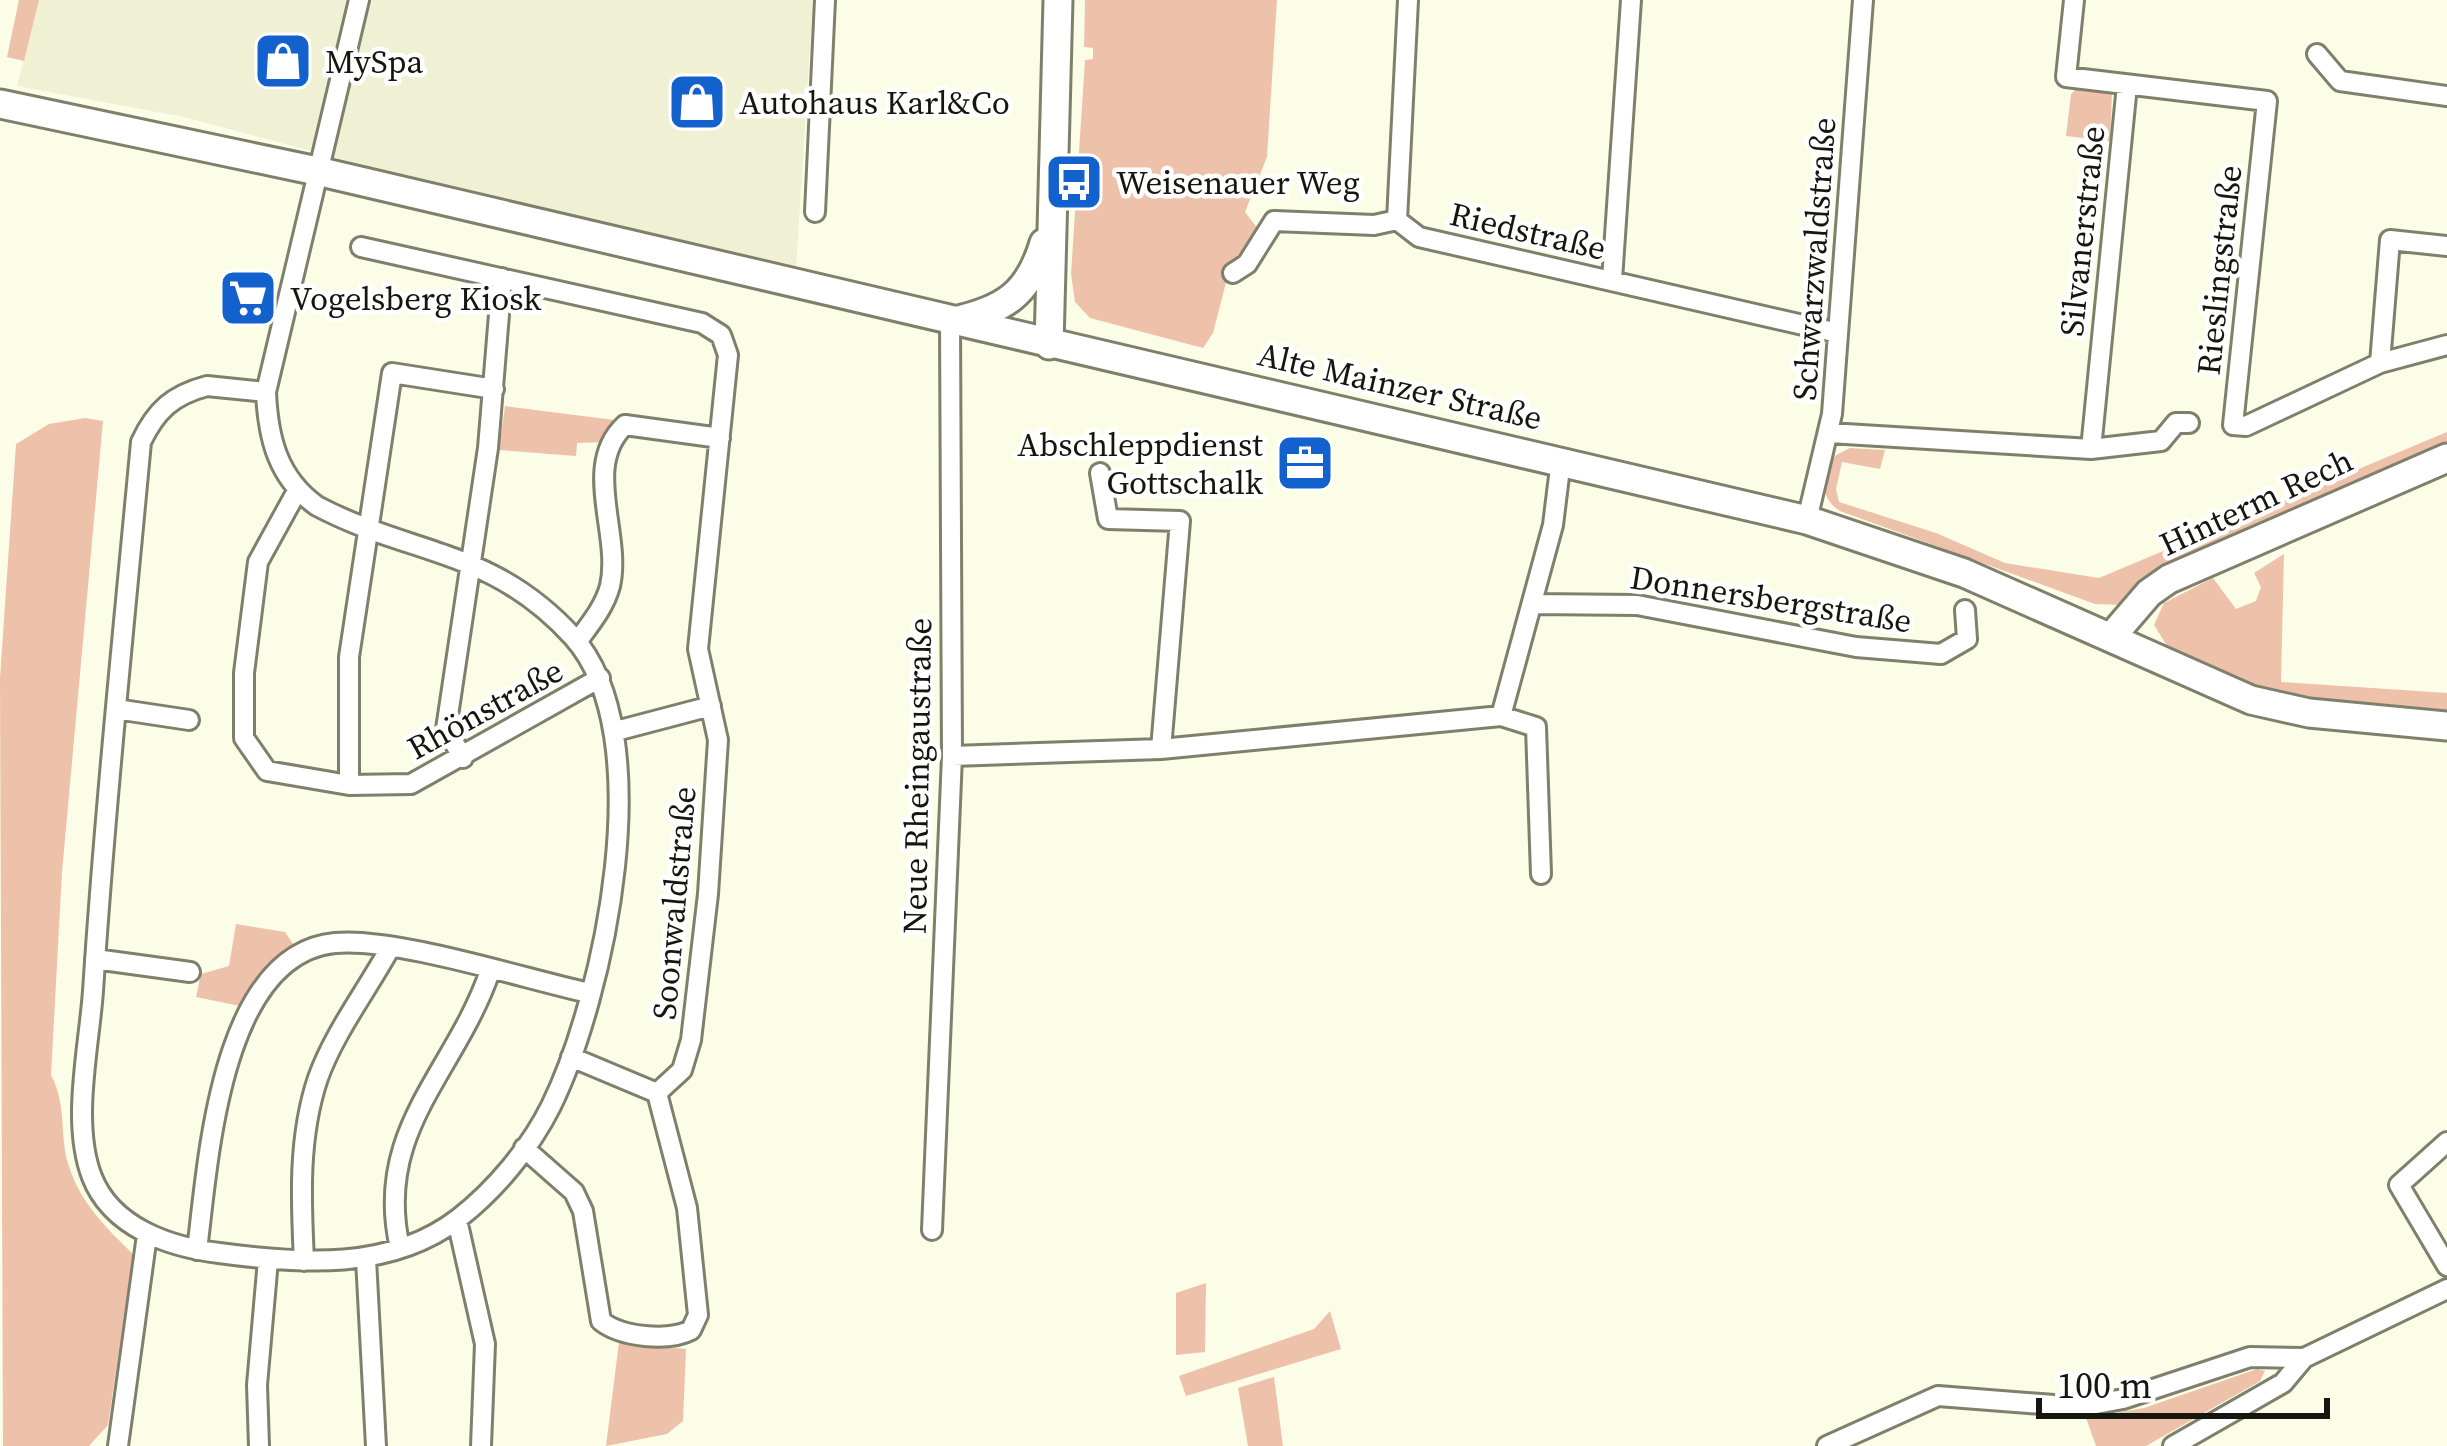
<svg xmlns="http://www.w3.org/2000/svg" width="2447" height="1446" font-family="'Source Serif 4',serif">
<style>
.built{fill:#f0f1d4}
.green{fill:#eec1aa}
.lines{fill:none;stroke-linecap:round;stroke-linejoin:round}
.street-casing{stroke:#7f806c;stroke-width:24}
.secondary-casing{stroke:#7f806c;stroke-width:33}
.street{stroke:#fff;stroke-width:18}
.secondary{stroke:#fff;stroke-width:27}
.labels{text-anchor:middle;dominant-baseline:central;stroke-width:9;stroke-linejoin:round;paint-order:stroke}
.poi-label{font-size:33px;fill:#16160f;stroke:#fff;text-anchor:start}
.street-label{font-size:33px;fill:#16160f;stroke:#fff}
</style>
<rect width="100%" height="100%" fill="#fbfde7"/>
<path class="built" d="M39 0H813L796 270 540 212 184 117 17 86Z"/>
<path class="green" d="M19 0H39L24 61 7 57Z
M1085 0H1277L1267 157 1245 212 1258 229 1229 271 1213 333 1203 348 1090 318 1075 302 1071 274 1085 60 1093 59V48L1084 47Z
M2077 88 2112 93 2110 141 2066 136 2071 94Z
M505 406 614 420 607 442 577 443 576 456 499 450Z
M85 418 103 421 62 872 51 1075C66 1103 60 1130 67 1160 78 1200 104 1226 133 1254L108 1425 89 1446H3L0 678 16 444 49 424Z
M2447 432V446L2123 605 2095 604 1840 511C1818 497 1821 475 1836 455L1850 448 1885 450 1880 469 1842 462 1836 489 1839 502 1936 533 2005 563 2099 578Z
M2284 554 2281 682 2447 693V715L2279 699 2169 649 2154 625 2164 603 2213 578 2236 609 2256 601 2261 587 2254 573Z
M236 924 285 932 297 950 245 1007 196 997 201 974 229 966Z
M1206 1283 1205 1352 1176 1355V1293Z
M1330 1311 1341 1349 1186 1396 1179 1376 1314 1329Z
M619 1342 686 1349 683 1421 667 1434 606 1446Z
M2257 1369 2265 1371 2260 1381 2146 1446H2096L2086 1418 2144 1408Z
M1274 1377 1283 1446H1248L1238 1388Z"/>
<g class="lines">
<defs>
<path id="street" d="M2074 0 2066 77 2267 101 2233 425 2246 426 2380 363 2390 240 2447 246
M2317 54 2340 81 2447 96
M815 212 825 0
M1397 220 1419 237 1838 333
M1397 220 1408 0
M361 247 702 323 721 335 728 355 698 649 718 740 708 894 691 1040 682 1070 657 1093 687 1208 698 1315 691 1330C668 1342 621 1337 601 1321L583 1211 574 1192 524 1148
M1233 273 1247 264 1274 221 1374 225 1397 220
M1612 280 1631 0
M2380 363 2447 345
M207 386 266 392C268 439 278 478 317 506 412 556 492 548 573 637 661 735 604 998 551 1106 530 1148 496 1189 459 1218 391 1271 300 1264 219 1253 170 1247 112 1228 92 1177 71 1123 89 1048 93 991 105 808 124 625 141 442 156 410 173 395 207 386Z
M266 392 359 0
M1829 433 2091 449 2127 85
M2091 449 2161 441 2176 423H2189
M1100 473 1108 519 1180 521 1161 749
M297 491 258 562 244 673V738L267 771 349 785 411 784 600 678
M1807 520 1832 414 1863 0
M1533 604 1637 605 1856 647 1941 654 1967 639 1965 610
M577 642C590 624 604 608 610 586 622 534 581 466 625 425L720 438
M116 709 189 720
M1501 716 1536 727 1541 874
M616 731 711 706
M952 756 1161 749 1501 716 1553 525 1561 460
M463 758 446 729 488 448 502 278
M349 785V657L392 373 494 389
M95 959 190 972
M571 1057 657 1093
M2447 1142 2399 1185 2447 1266
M457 1220 485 1344 481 1446
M932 1230 952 756 950 322
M400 1248C373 1130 455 1073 490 971
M197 1250C208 1165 219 954 335 943 394 937 525 979 589 993
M366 1259 376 1446
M304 1261C301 1200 298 1137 318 1078 334 1033 367 990 390 948
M118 1446 147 1235
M259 1446 257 1385 268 1260
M1827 1446 1938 1396 2080 1407 2123 1399 2250 1357 2304 1358
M2173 1446 2283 1383 2304 1358 2447 1289"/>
<path id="secondary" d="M0 104 317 171 1807 520 1964 573 2251 700 2309 713 2447 726
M954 321C1004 310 1029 294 1044 243
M1049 345 1058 0
M2112 636 2149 593 2169 579 2447 458"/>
</defs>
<use href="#street" class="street-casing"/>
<use href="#secondary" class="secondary-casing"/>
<use href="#street" class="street"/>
<use href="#secondary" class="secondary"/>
</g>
<defs>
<symbol id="shop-square" viewBox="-11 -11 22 22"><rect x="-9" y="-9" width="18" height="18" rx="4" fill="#1261cc" stroke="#fff"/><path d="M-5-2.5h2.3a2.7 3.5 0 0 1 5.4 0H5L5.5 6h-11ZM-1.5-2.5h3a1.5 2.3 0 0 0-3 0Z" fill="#fff"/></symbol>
<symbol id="bus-square" viewBox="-11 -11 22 22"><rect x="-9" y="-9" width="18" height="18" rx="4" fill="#1261cc" stroke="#fff"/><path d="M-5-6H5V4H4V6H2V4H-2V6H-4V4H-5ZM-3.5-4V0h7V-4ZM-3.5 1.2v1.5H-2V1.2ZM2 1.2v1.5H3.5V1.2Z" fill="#fff"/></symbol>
<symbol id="supermarket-square" viewBox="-11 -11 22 22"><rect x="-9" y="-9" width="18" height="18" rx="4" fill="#1261cc" stroke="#fff"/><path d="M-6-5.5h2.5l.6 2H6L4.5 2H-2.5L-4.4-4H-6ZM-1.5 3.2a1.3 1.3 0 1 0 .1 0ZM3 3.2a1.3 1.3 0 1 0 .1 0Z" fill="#fff"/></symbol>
<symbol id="office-square" viewBox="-11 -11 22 22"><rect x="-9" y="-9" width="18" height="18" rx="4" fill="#1261cc" stroke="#fff"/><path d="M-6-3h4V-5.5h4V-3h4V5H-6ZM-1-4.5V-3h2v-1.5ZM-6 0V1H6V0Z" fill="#fff"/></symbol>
</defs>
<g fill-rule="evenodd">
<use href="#shop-square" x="250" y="28" width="66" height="66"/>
<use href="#shop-square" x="664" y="69" width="66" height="66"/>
<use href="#bus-square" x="1041" y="149" width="66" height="66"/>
<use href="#supermarket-square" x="215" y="265" width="66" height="66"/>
<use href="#office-square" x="1272" y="430" width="66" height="66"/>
</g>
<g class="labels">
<g class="poi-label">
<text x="325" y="61">MySpa</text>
<text x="739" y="102">Autohaus Karl&amp;Co</text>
<text x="1116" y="182">Weisenauer Weg</text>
<text x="290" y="298">Vogelsberg Kiosk</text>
<text x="1263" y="444" text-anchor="end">Abschleppdienst<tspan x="1263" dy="38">Gottschalk</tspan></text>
</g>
<g class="street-label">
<text transform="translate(1528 231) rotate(13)">Riedstraße</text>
<text transform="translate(2082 231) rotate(-84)">Silvanerstraße</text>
<text transform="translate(1814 259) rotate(-86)">Schwarzwaldstraße</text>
<text transform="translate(2219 270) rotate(-84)">Rieslingstraße</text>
<text transform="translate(1400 386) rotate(13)">Alte Mainzer Straße</text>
<text transform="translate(2256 502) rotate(-25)">Hinterm Rech</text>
<text transform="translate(1771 599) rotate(9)">Donnersbergstraße</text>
<text transform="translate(485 709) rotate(-29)">Rhönstraße</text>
<text transform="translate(917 776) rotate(-89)">Neue Rheingaustraße</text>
<text transform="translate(674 903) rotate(-85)">Soonwaldstraße</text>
</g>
</g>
<path d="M2039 1398v18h288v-18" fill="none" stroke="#16160f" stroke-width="6"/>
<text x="2057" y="1398" font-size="36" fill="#16160f" stroke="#ffffff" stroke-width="9" paint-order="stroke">100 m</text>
</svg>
